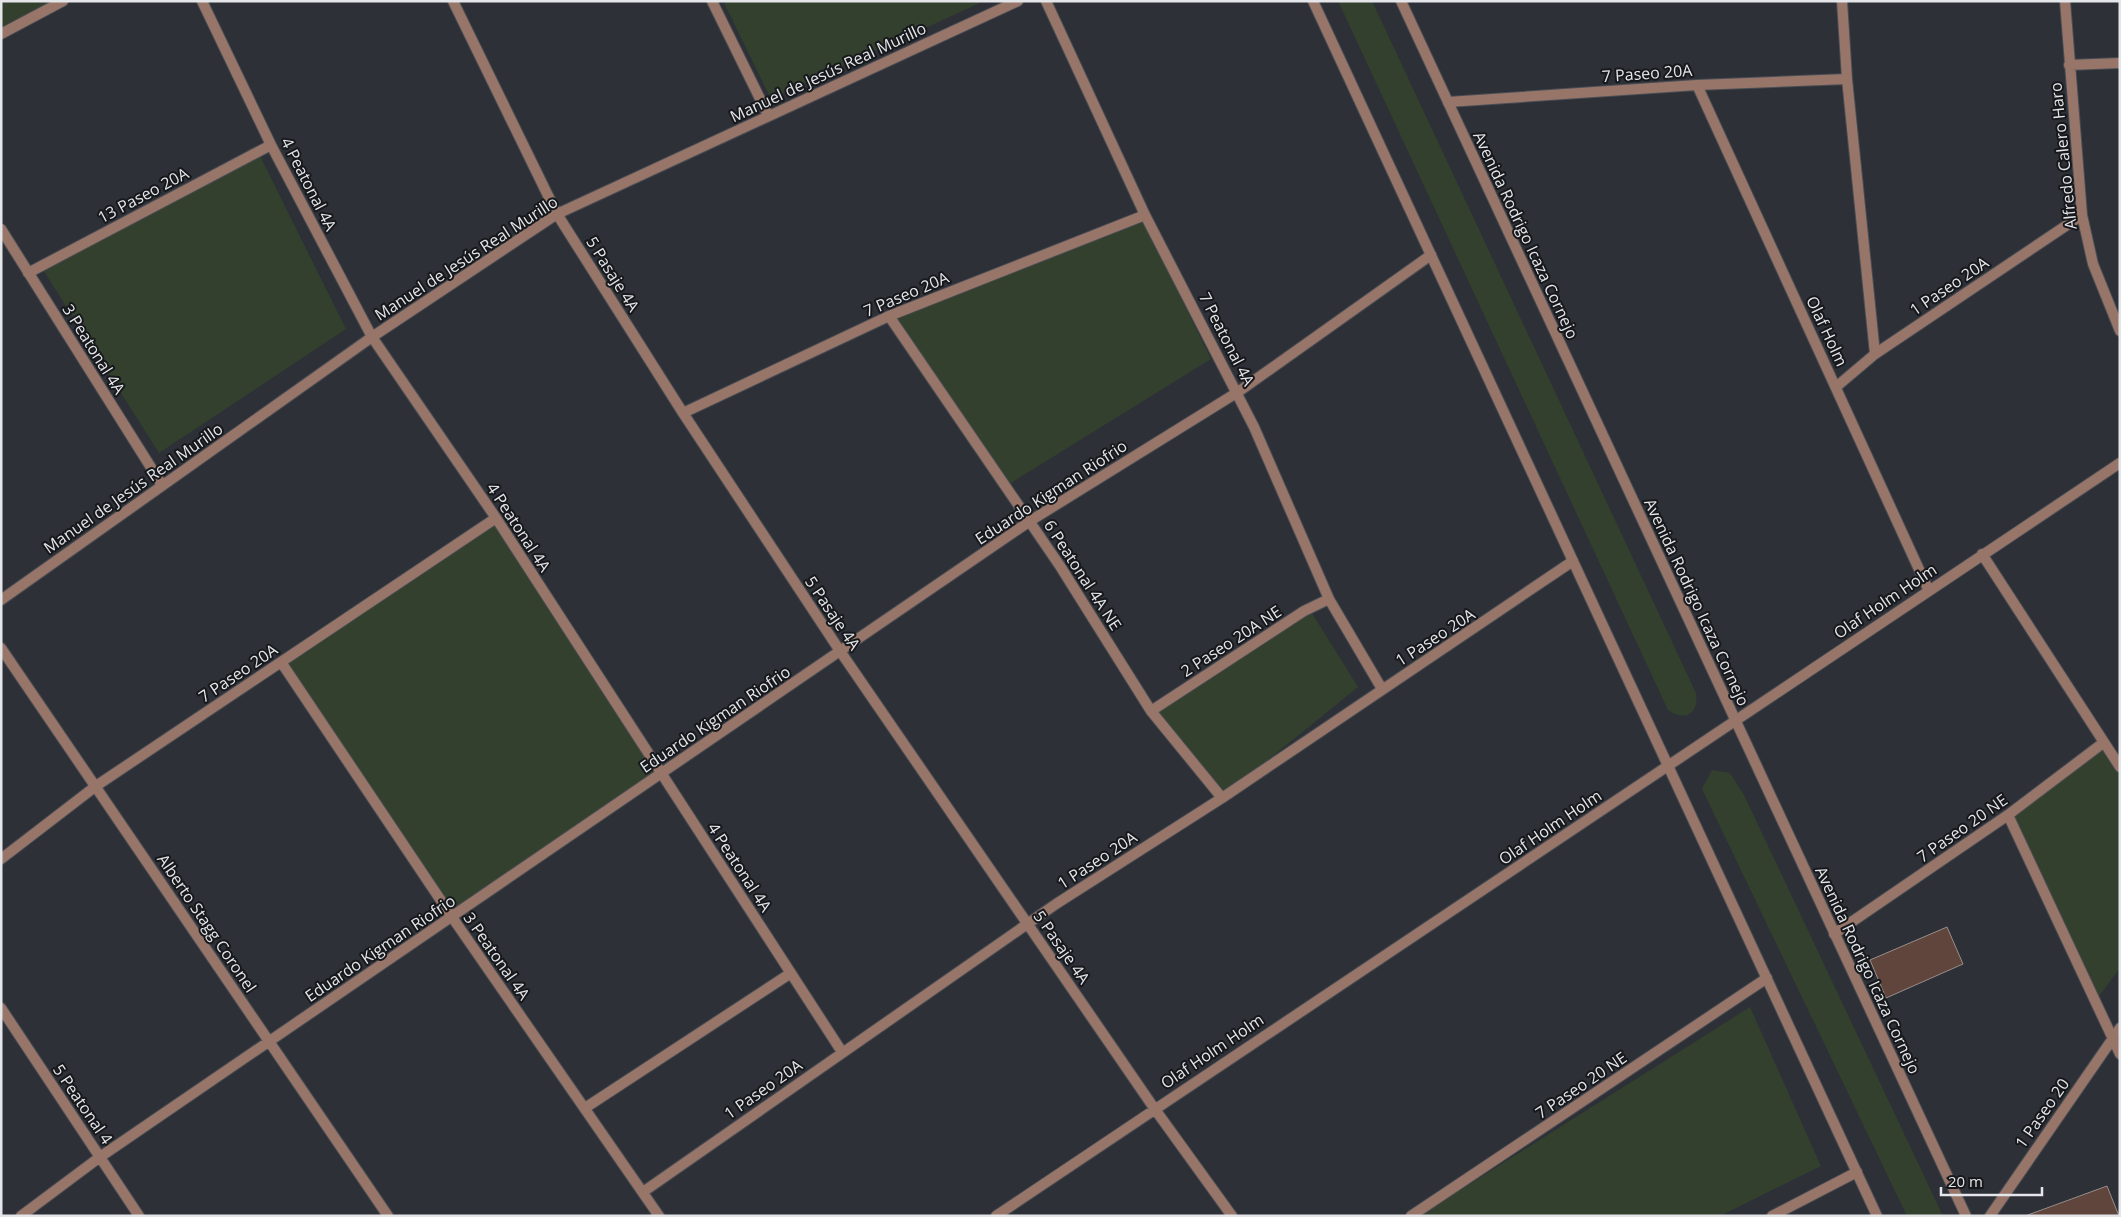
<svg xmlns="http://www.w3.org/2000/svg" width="2121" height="1217" font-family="'Open Sans',sans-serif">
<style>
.green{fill:#33402d}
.building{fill:#60453c;stroke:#988d8a}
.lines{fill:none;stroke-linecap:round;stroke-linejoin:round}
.minor-casing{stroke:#4a4d54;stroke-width:12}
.tertiary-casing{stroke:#4a4d54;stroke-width:12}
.minor{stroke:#977669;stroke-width:10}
.tertiary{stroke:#977669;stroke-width:10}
.labels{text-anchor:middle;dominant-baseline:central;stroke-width:4;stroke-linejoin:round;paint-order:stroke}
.street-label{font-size:16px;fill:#e4e6ea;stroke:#17181b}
</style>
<rect width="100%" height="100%" fill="#2d3037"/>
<path class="green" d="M1 1H63L1 34Z
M723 1H984L771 99Z
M1338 1H1372L1696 693C1699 714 1685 722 1668 710Z
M255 146 346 329 159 453 42 268Z
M1143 220 1211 359 1006 486 892 317Z
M496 518 662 774 452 917 281 662Z
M1310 610 1358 687 1221 798 1157 709Z
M2103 743 2120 767V968L2094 1003 2008 816Z
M1712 770 1730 773 1744 795 1943 1216H1907L1702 789Z
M1750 1007 1821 1166 1720 1216H1419Z"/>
<path class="building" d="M1947 927 1963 964 1886 998 1870 960Z
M2107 1186 2119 1216H2025Z"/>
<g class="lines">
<defs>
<path id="minor" d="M202 1 271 145 372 337 496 518 842 1052
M453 1 557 214 683 413 840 651 1154 1108 1232 1216
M712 1 768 115
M1046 1 1145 215 1254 427 1329 599 1382 689
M1842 1 1847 79 1875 354
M2065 1 2082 215 2093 264 2120 331
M1 34 63 1
M2069 65 2120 63
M1697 85 1928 589
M1448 102 1697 85 1847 79
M1 229 162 485
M28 273 271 145
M889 316 1060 566 1151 711 1222 798
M1836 387 1875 354 2082 215
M683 413 889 316 1145 215
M1982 554 2120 767
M1 600 372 337 557 214 1018 1
M1 648 388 1216
M281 662 452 917 659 1216
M1151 711 1304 611 1329 599
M2008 815 2120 1054
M1 859 96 786 496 518
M1834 934 2008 815 2103 743
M1 1008 139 1216
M585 1108 791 973
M643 1192 1056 904 1222 798 1573 561
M21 1216 100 1157 1030 521 1238 392 1431 255
M996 1216 2120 463
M1411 1216 1767 978
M1772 1216 1857 1172
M1990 1216 2120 1028"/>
<path id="tertiary" d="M1313 1 1877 1216
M1401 1 1966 1216"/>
</defs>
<use href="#minor" class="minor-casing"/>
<use href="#tertiary" class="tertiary-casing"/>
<use href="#minor" class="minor"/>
<use href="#tertiary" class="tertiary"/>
</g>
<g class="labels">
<g class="street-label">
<text transform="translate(828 72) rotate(-25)">Manuel de Jesús Real Murillo</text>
<text transform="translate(1647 73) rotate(-4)">7 Paseo 20A</text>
<text transform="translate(2063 156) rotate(-96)">Alfredo Calero Haro</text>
<text transform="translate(309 184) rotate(63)">4 Peatonal 4A</text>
<text transform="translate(143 195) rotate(-28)">13 Paseo 20A</text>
<text transform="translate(1526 235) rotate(65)">Avenida Rodrigo Icaza Cornejo</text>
<text transform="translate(466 258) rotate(-33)">Manuel de Jesús Real Murillo</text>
<text transform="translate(613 274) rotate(58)">5 Pasaje 4A</text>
<text transform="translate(1949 286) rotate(-34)">1 Paseo 20A</text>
<text transform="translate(906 294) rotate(-23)">7 Paseo 20A</text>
<text transform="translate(1827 331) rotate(65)">Olaf Holm</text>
<text transform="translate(1227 339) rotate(63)">7 Peatonal 4A</text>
<text transform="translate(94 349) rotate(58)">3 Peatonal 4A</text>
<text transform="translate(133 488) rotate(-35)">Manuel de Jesús Real Murillo</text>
<text transform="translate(1051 492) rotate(-33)">Eduardo Kigman Riofrio</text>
<text transform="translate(519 527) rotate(57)">4 Peatonal 4A</text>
<text transform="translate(1083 575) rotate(57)">6 Peatonal 4A NE</text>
<text transform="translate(1885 601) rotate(-34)">Olaf Holm Holm</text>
<text transform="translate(1697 602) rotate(65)">Avenida Rodrigo Icaza Cornejo</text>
<text transform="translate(833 613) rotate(56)">5 Pasaje 4A</text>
<text transform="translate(1435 637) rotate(-33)">1 Paseo 20A</text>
<text transform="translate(1231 641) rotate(-33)">2 Paseo 20A NE</text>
<text transform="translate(238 673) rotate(-34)">7 Paseo 20A</text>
<text transform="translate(715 719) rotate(-34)">Eduardo Kigman Riofrio</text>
<text transform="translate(1550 827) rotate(-34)">Olaf Holm Holm</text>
<text transform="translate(1962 828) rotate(-35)">7 Paseo 20 NE</text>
<text transform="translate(1097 860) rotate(-33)">1 Paseo 20A</text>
<text transform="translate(740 867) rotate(57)">4 Peatonal 4A</text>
<text transform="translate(207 923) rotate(56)">Alberto Stagg Coronel</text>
<text transform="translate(1062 947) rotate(55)">5 Pasaje 4A</text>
<text transform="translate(380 948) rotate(-34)">Eduardo Kigman Riofrio</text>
<text transform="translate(497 956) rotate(55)">3 Peatonal 4A</text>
<text transform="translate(1868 970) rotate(65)">Avenida Rodrigo Icaza Cornejo</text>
<text transform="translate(1212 1051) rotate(-34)">Olaf Holm Holm</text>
<text transform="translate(1581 1085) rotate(-34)">7 Paseo 20 NE</text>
<text transform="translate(763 1089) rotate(-35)">1 Paseo 20A</text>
<text transform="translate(83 1104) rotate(56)">5 Peatonal 4</text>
<text transform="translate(2042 1113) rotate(-55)">1 Paseo 20</text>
</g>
</g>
<rect width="2121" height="1217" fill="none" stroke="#e4e6ea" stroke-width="5"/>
<path d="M1941 1187v8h101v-8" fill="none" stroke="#e4e6ea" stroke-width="2.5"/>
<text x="1948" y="1187" font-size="15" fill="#e4e6ea" stroke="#17181b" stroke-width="4" paint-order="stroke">20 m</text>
</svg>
